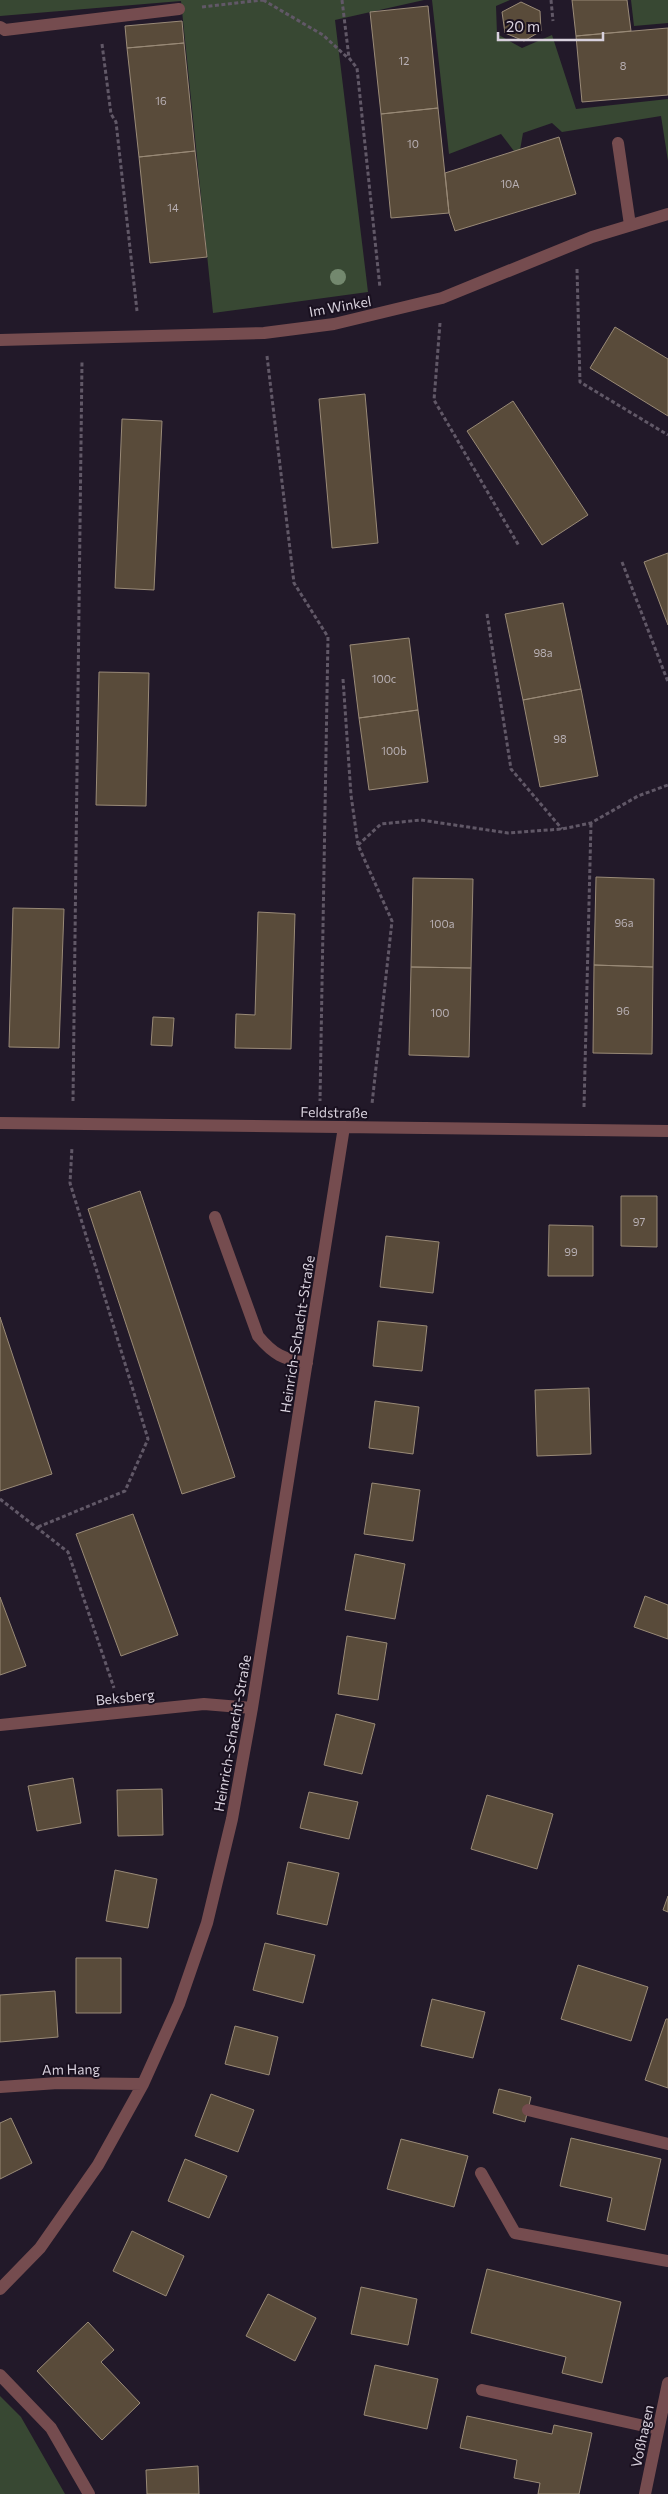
<svg xmlns="http://www.w3.org/2000/svg" width="668" height="2494" font-family="Commissioner,sans-serif">
<style>
.green{fill:#384833}
.building{fill:#594b3a;stroke:#998a77}
.lines{fill:none;stroke-linecap:round;stroke-linejoin:round}
.path{stroke:#615867;stroke-width:3;stroke-dasharray:4 2.5;stroke-linecap:butt}
.minor{stroke:#754c4f;stroke-width:12}
.tree{fill:#73886e}
.labels{text-anchor:middle;dominant-baseline:central;stroke-width:4;stroke-linejoin:round;paint-order:stroke}
.number-label{font-size:11px;fill:#b8b0b4}
.street-label{font-size:14px;fill:#d8d1dd;stroke:#19101f}
</style>
<rect width="100%" height="100%" fill="#221929"/>
<path class="green" d="M0 0H424L335 20 368 292 213 313 181 1 0 16Z
M432 0H510L496 6 497 34 522 48 552 35 576 109 668 99V161L661 116 562 132 552 123 523 133 520 150 514 151 501 134 449 154Z
M631 0H668V23L634 26Z
M0 2396 21 2417 65 2494H0Z"/>
<path class="building" d="M572 0H627L631 31 576 36Z
M521 2 540 11 541 31 524 41 505 33 502 12Z
M428 6 438 108 381 114 370 12Z
M182 21 184 43 127 48 125 26Z
M668 28V95L582 102 576 36Z
M184 43 195 151 139 157 127 48Z
M438 108 449 213 391 218 381 114Z
M559 137 576 194 455 231 449 213 445 173Z
M195 151 207 257 150 263 139 157Z
M615 327 668 359V416L590 368Z
M365 394 378 543 332 548 319 399Z
M513 401 588 515 542 545 467 431Z
M122 419 162 421 154 590 115 588Z
M668 553V625L644 562Z
M563 603 581 689 523 700 505 614Z
M409 638 418 710 359 718 350 645Z
M99 672 149 673 146 806 96 805Z
M581 689 598 776 540 787 523 700Z
M418 710 428 782 369 790 359 718Z
M596 877 654 879 653 967 594 965Z
M413 878 473 879 471 968 411 967Z
M13 908 64 909 59 1048 9 1047Z
M258 912 295 914 291 1049 235 1048 236 1014 255 1015Z
M594 965 653 967 652 1054 593 1053Z
M411 967 471 968 469 1057 409 1055Z
M153 1017 174 1018 172 1046 151 1045Z
M140 1191 235 1477 182 1494 88 1209Z
M621 1196H657V1247L621 1246Z
M549 1225 593 1226V1276H548Z
M386 1236 439 1242 433 1293 380 1287Z
M0 1317 52 1474 0 1491Z
M378 1321 427 1326 422 1371 373 1366Z
M589 1388 591 1454 537 1456 535 1390Z
M375 1401 419 1407 413 1454 369 1448Z
M372 1483 420 1490 413 1541 364 1534Z
M133 1514 178 1635 121 1656 76 1534Z
M355 1554 405 1564 395 1619 345 1610Z
M645 1596 668 1605V1639L634 1627Z
M0 1597 26 1666 0 1675Z
M347 1636 387 1643 378 1700 338 1694Z
M336 1714 375 1724 362 1774 324 1765Z
M73 1778 81 1823 37 1831 28 1786Z
M162 1789 163 1835 118 1836 117 1790Z
M309 1792 358 1802 349 1839 300 1828Z
M487 1795 553 1814 537 1869 471 1849Z
M288 1862 339 1873 327 1925 277 1914Z
M115 1870 157 1879 148 1928 106 1921Z
M668 1896V1912L663 1910Z
M265 1943 315 1955 303 2003 253 1990Z
M76 1958H121V2013H76Z
M578 1965 648 1987 631 2041 561 2019Z
M55 1991 58 2037 0 2042V1995Z
M432 1999 485 2012 473 2058 421 2046Z
M666 2019H668V2088L645 2080Z
M235 2026 278 2037 269 2075 225 2064Z
M499 2089 531 2097 525 2122 493 2113Z
M211 2094 254 2110 238 2152 195 2136Z
M11 2118 32 2163 0 2179V2123Z
M571 2138 661 2159 645 2230 607 2221 612 2198 560 2186Z
M401 2139 468 2156 454 2207 387 2189Z
M185 2159 227 2176 209 2218 168 2201Z
M132 2231 184 2256 166 2296 113 2271Z
M487 2269 621 2302 602 2383 562 2373 566 2357 471 2333Z
M361 2287 417 2299 408 2345 351 2334Z
M268 2294 316 2318 295 2361 246 2336Z
M88 2322 114 2350 101 2362 140 2403 102 2440 37 2371Z
M375 2365 438 2379 427 2429 364 2415Z
M467 2416 552 2434 554 2425 592 2433 579 2494H538L540 2483 514 2478 517 2460 460 2448Z
M198 2466 199 2494H147L146 2470Z"/>
<g class="lines">
<path class="path" d="M263 0 323 35 348 58
M342 0 349 58 357 68 380 288
M551 0 553 21
M202 7 263 0
M102 44 111 114 116 122 137 311
M577 269 580 382 668 435
M440 323 434 400 519 546
M267 356 294 583 328 637 320 1101
M622 562 668 682
M487 614 511 769 562 829
M343 679 351 795 358 845 392 921 372 1104
M358 845 381 824 421 820 508 833 562 829 591 823 638 796 668 785
M73 1101 82 362
M584 1107 591 823
M0 1499 68 1552 114 1688
M38 1527 125 1491 148 1439 70 1183 72 1147"/>
<path class="minor" d="M0 27 5 30 179 9
M618 143 630 225
M0 340 264 333 334 324 442 298 592 237 668 214
M0 1123 668 1131
M215 1217 258 1336C274 1355 283 1359 307 1363
M0 1725 204 1704 252 1708
M0 2087 58 2083 143 2084
M528 2110 668 2144
M481 2173 515 2233 668 2261
M0 2289 40 2248 98 2165 143 2084 179 2004 207 1923 232 1819 252 1708 344 1127
M0 2375 51 2428 89 2494
M482 2390 658 2429
M645 2494 668 2383"/>
</g>
<circle class="tree" cx="338" cy="277" r="8"/>
<g class="labels">
<g class="number-label">
<text x="404" y="60">12</text>
<text x="623" y="65">8</text>
<text x="161" y="100">16</text>
<text x="413" y="143">10</text>
<text x="510" y="183">10A</text>
<text x="173" y="207">14</text>
<text x="543" y="652">98a</text>
<text x="384" y="678">100c</text>
<text x="560" y="738">98</text>
<text x="394" y="750">100b</text>
<text x="624" y="922">96a</text>
<text x="442" y="923">100a</text>
<text x="623" y="1010">96</text>
<text x="440" y="1012">100</text>
<text x="639" y="1221">97</text>
<text x="571" y="1251">99</text>
</g>
<g class="street-label">
<text transform="translate(340 306) rotate(-10)">Im Winkel</text>
<text transform="translate(334 1112) rotate(1)">Feldstraße</text>
<text transform="translate(297 1334) rotate(-81)">Heinrich-Schacht-Straße</text>
<text transform="translate(125 1697) rotate(-6)">Beksberg</text>
<text transform="translate(232 1733) rotate(-80)">Heinrich-Schacht-Straße</text>
<text transform="translate(71 2069) rotate(-1)">Am Hang</text>
<text transform="translate(642 2436) rotate(-78)">Voßhagen</text>
</g>
</g>
<path d="M498 32v8h105v-8" fill="none" stroke="#d8d1dd" stroke-width="2.5"/>
<text x="506" y="32" font-size="15" fill="#d8d1dd" stroke="#19101f" stroke-width="4" paint-order="stroke">20 m</text>
</svg>
